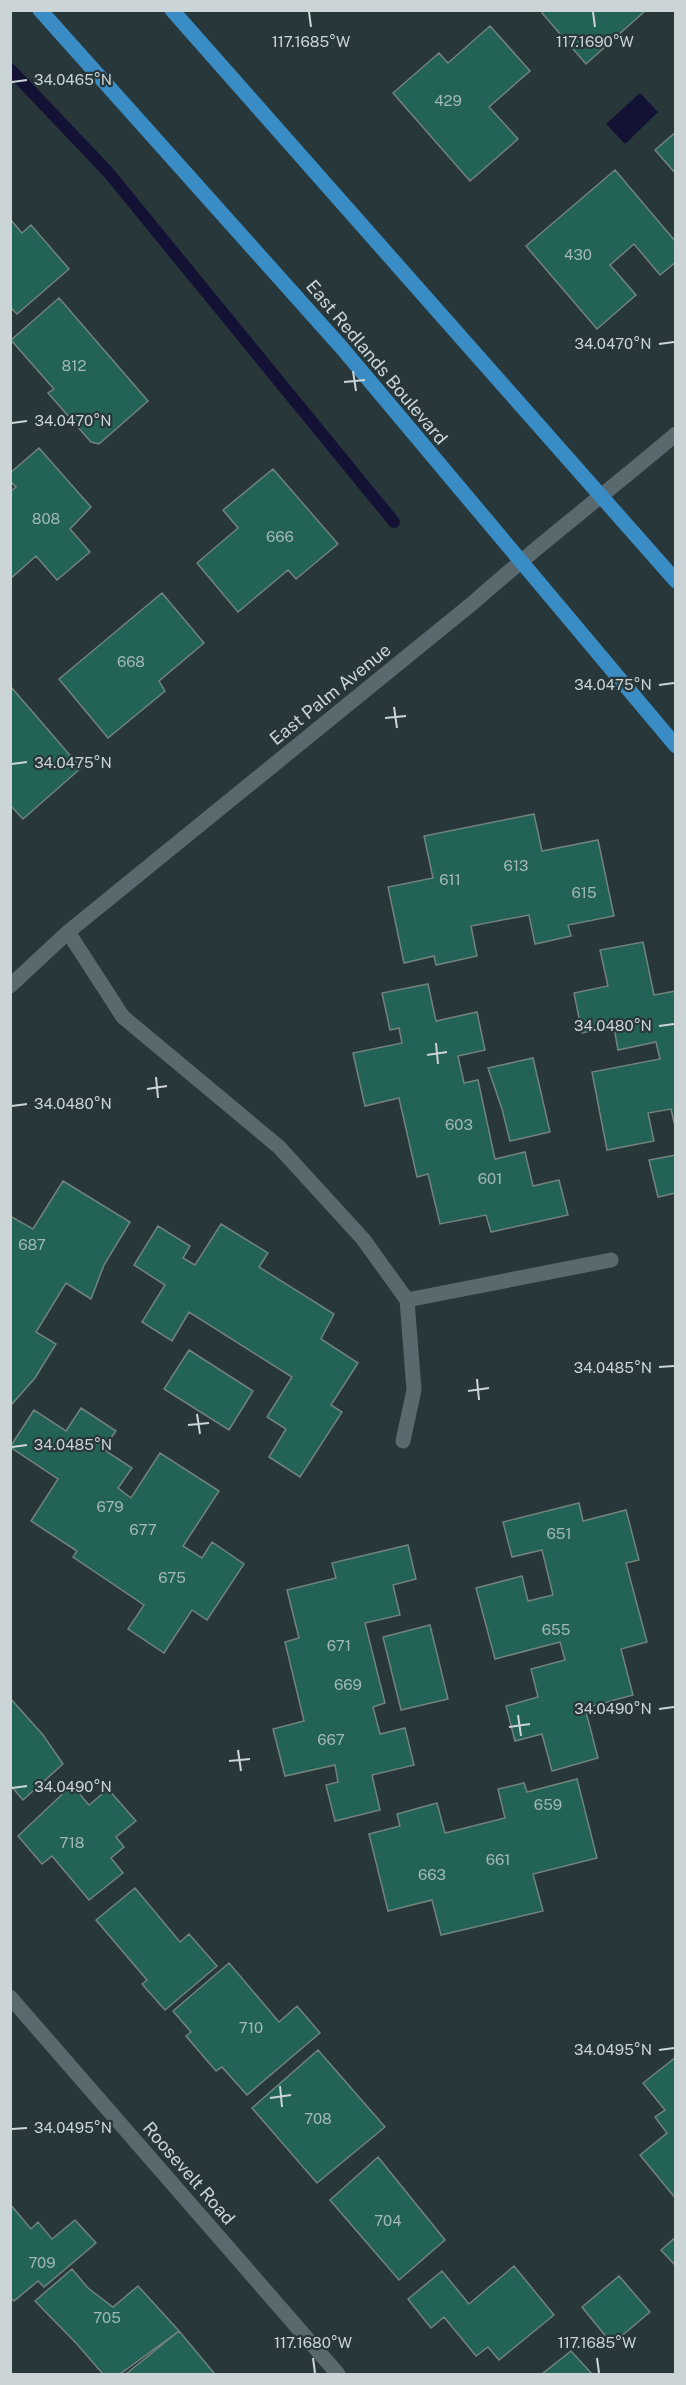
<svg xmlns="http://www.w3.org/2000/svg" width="686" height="2385" font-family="'Public Sans',sans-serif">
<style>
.water{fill:#131235}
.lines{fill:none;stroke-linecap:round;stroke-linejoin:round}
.stream{stroke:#131235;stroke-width:12}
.building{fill:#236256;stroke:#72837e;stroke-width:1.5}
.minor{stroke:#59696d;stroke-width:15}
.major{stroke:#398cc4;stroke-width:15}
.ticks{fill:none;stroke:#cbd4d6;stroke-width:2}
.labels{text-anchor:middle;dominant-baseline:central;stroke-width:4.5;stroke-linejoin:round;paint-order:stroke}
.number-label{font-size:15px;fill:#a1b8b6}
.street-label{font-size:18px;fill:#cbd4d6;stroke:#28373a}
.ticks-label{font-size:15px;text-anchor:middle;fill:#cbd4d6;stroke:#28373a;stroke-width:4.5;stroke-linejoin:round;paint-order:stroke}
</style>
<rect width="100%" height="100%" fill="#28373a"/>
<path class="water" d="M640 93 658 112 625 144 606 124Z"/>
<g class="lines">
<path class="stream" d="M10 69 108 172 394 522"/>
</g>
<path class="building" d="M544 10H646L586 64 542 13Z
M490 26 530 71 489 107 518 139 470 181 393 93 439 53 448 63Z
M676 132V174L655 150Z
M615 170 676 242V262L660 275 634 244 610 265 636 295 597 329 526 246Z
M10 219 22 233 31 225 69 269 17 314 10 307Z
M59 298 148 401 99 444 91 442 48 393 54 389 11 340Z
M39 448 91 507 70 529 90 552 57 580 36 556 10 579V492L16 487 10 481V473Z
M273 469 338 544 296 579 288 570 238 612 197 563 238 528 223 510Z
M162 593 204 643 159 681 165 691 108 738 59 679Z
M11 687 81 768 23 819 10 805Z
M534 814 542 851 598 840 614 916 568 925 571 936 535 944 529 915 471 926 477 956 436 965 434 956 404 963 388 887 433 878 424 836Z
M643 942 654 995 676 991V1131L671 1109 648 1113 654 1141 607 1150 592 1072 660 1059 656 1042 618 1050 614 1027 582 1033 574 993 608 986 600 950Z
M428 984 436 1021 477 1012 485 1050 458 1056 464 1083 478 1080 495 1159 525 1152 533 1186 559 1180 568 1215 491 1232 486 1215 440 1224 428 1174 417 1177 399 1098 365 1106 353 1053 402 1043 399 1028 390 1030 382 993Z
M533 1058 550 1132 510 1141 502 1109 488 1068Z
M676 1155V1193L658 1197 649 1160Z
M63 1181 130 1222 104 1265 91 1299 66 1283 36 1332 56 1344 35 1378 12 1404 10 1403V1216L33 1229Z
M221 1224 268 1253 259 1267 334 1314 321 1339 358 1363 331 1405 342 1412 300 1477 269 1457 286 1429 267 1417 292 1377 189 1312 172 1341 142 1322 165 1285 134 1265 158 1226 190 1246 183 1258 195 1265Z
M189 1350 253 1391 229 1430 164 1389Z
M81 1408 116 1431 103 1449 132 1468 118 1488 131 1498 160 1453 219 1491 183 1546 202 1558 212 1542 244 1564 207 1620 192 1610 164 1653 128 1629 144 1605 73 1557 77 1551 31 1521 58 1479 10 1447 34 1410 66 1431Z
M579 1503 583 1521 626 1510 639 1560 626 1563 647 1642 621 1649 633 1695 585 1708 598 1758 552 1771 542 1734 515 1741 506 1706 538 1697 531 1669 565 1660 560 1642 495 1659 476 1588 522 1576 528 1601 553 1595 542 1550 512 1557 503 1522Z
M408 1545 416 1579 393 1585 400 1615 365 1623 385 1703 373 1707 380 1734 405 1728 414 1765 372 1775 380 1810 335 1821 326 1785 338 1782 335 1765 285 1776 273 1729 304 1721 285 1642 299 1638 287 1590 336 1578 332 1563Z
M430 1625 448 1699 401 1710 383 1637Z
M10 1698 43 1735 63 1764 23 1800 10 1785Z
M577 1779 597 1858 533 1874 543 1911 441 1935 432 1900 388 1911 369 1834 400 1826 397 1814 437 1803 445 1833 505 1818 498 1789 524 1783 527 1792Z
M72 1785 89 1805 108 1789 136 1821 116 1837 124 1847 111 1858 123 1873 89 1900 52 1856 42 1864 18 1836Z
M135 1888 180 1942 189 1934 217 1966 165 2010 142 1984 147 1980 96 1920Z
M229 1963 279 2022 297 2006 320 2033 247 2095 222 2067 216 2071 186 2036 191 2032 173 2011Z
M318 2050 385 2127 317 2183 252 2108Z
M676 2057V2199L640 2155 667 2133 655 2117 665 2110 643 2083Z
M378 2157 445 2240 399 2280 330 2200Z
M10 2204 31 2229 38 2222 52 2239 75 2220 96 2243 44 2287 38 2281 14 2301 10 2297Z
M676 2237V2266L661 2250Z
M514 2266 554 2315 499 2360 488 2347 476 2356 444 2317 431 2328 408 2299 442 2271 469 2304Z
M72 2269 88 2288 113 2307 138 2286 179 2331 120 2374H103L76 2343 35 2301Z
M619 2276 650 2312 612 2344 582 2307Z
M179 2331 214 2373 212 2374H126Z
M571 2351 592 2374H542Z"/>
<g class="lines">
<path class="minor" d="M68 932 123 1017 279 1147 363 1239 407 1300 414 1390 403 1441
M10 986 68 932 474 602C539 544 609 491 676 434
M407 1300 611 1260
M10 1997 338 2374"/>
<path class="major" d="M40 10 342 348 676 746
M172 10 676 581"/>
</g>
<path class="ticks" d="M309 12 311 27M593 12 595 27M12 82 27 80M659 344 674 342M353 371 356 391M344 382 365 380M12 423 27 421M659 685 674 683M394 707 397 728M385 718 406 716M12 764 27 762M659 1026 674 1024M436 1043 438 1064M427 1055 447 1052M156 1077 158 1098M147 1089 167 1086M12 1106 27 1104M659 1367 674 1366M477 1379 479 1400M468 1391 489 1388M197 1414 200 1434M188 1425 209 1423M12 1447 27 1445M659 1709 674 1707M518 1715 521 1736M509 1727 530 1724M238 1750 241 1771M229 1761 250 1759M12 1788 27 1786M659 2050 674 2048M280 2086 282 2107M270 2098 291 2095M12 2129 27 2128M313 2358 315 2373M597 2358 599 2373"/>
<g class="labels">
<g class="number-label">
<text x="448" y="100">429</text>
<text x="578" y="254">430</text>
<text x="74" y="365">812</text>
<text x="46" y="518">808</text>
<text x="280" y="536">666</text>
<text x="131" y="661">668</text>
<text x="516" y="865">613</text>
<text x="450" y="879">611</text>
<text x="584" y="892">615</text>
<text x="459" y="1124">603</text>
<text x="490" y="1178">601</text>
<text x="32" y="1244">687</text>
<text x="110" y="1506">679</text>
<text x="143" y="1529">677</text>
<text x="559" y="1533">651</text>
<text x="172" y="1577">675</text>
<text x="556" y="1629">655</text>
<text x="339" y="1645">671</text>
<text x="348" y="1684">669</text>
<text x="331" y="1739">667</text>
<text x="548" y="1804">659</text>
<text x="72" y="1842">718</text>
<text x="498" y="1859">661</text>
<text x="432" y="1874">663</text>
<text x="251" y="2027">710</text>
<text x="318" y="2118">708</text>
<text x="388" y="2220">704</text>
<text x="42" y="2262">709</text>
<text x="107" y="2317">705</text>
</g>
<g class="street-label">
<text transform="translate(377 362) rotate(50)">East Redlands Boulevard</text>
<text transform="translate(330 694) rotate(-39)">East Palm Avenue</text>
<text transform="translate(189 2173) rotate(49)">Roosevelt Road</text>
</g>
</g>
<g class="ticks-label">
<text x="311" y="47">117.1685°W</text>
<text x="595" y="47">117.1690°W</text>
<text x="73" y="85">34.0465°N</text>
<text x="613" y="349">34.0470°N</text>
<text x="73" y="426">34.0470°N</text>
<text x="613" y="690">34.0475°N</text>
<text x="73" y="768">34.0475°N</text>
<text x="613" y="1031">34.0480°N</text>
<text x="73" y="1109">34.0480°N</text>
<text x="613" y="1373">34.0485°N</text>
<text x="73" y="1450">34.0485°N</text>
<text x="613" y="1714">34.0490°N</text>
<text x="73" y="1792">34.0490°N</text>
<text x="613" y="2055">34.0495°N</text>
<text x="73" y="2133">34.0495°N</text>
<text x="313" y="2348">117.1680°W</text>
<text x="597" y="2348">117.1685°W</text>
</g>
<rect width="686" height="2385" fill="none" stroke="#cbd4d6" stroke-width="24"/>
</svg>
